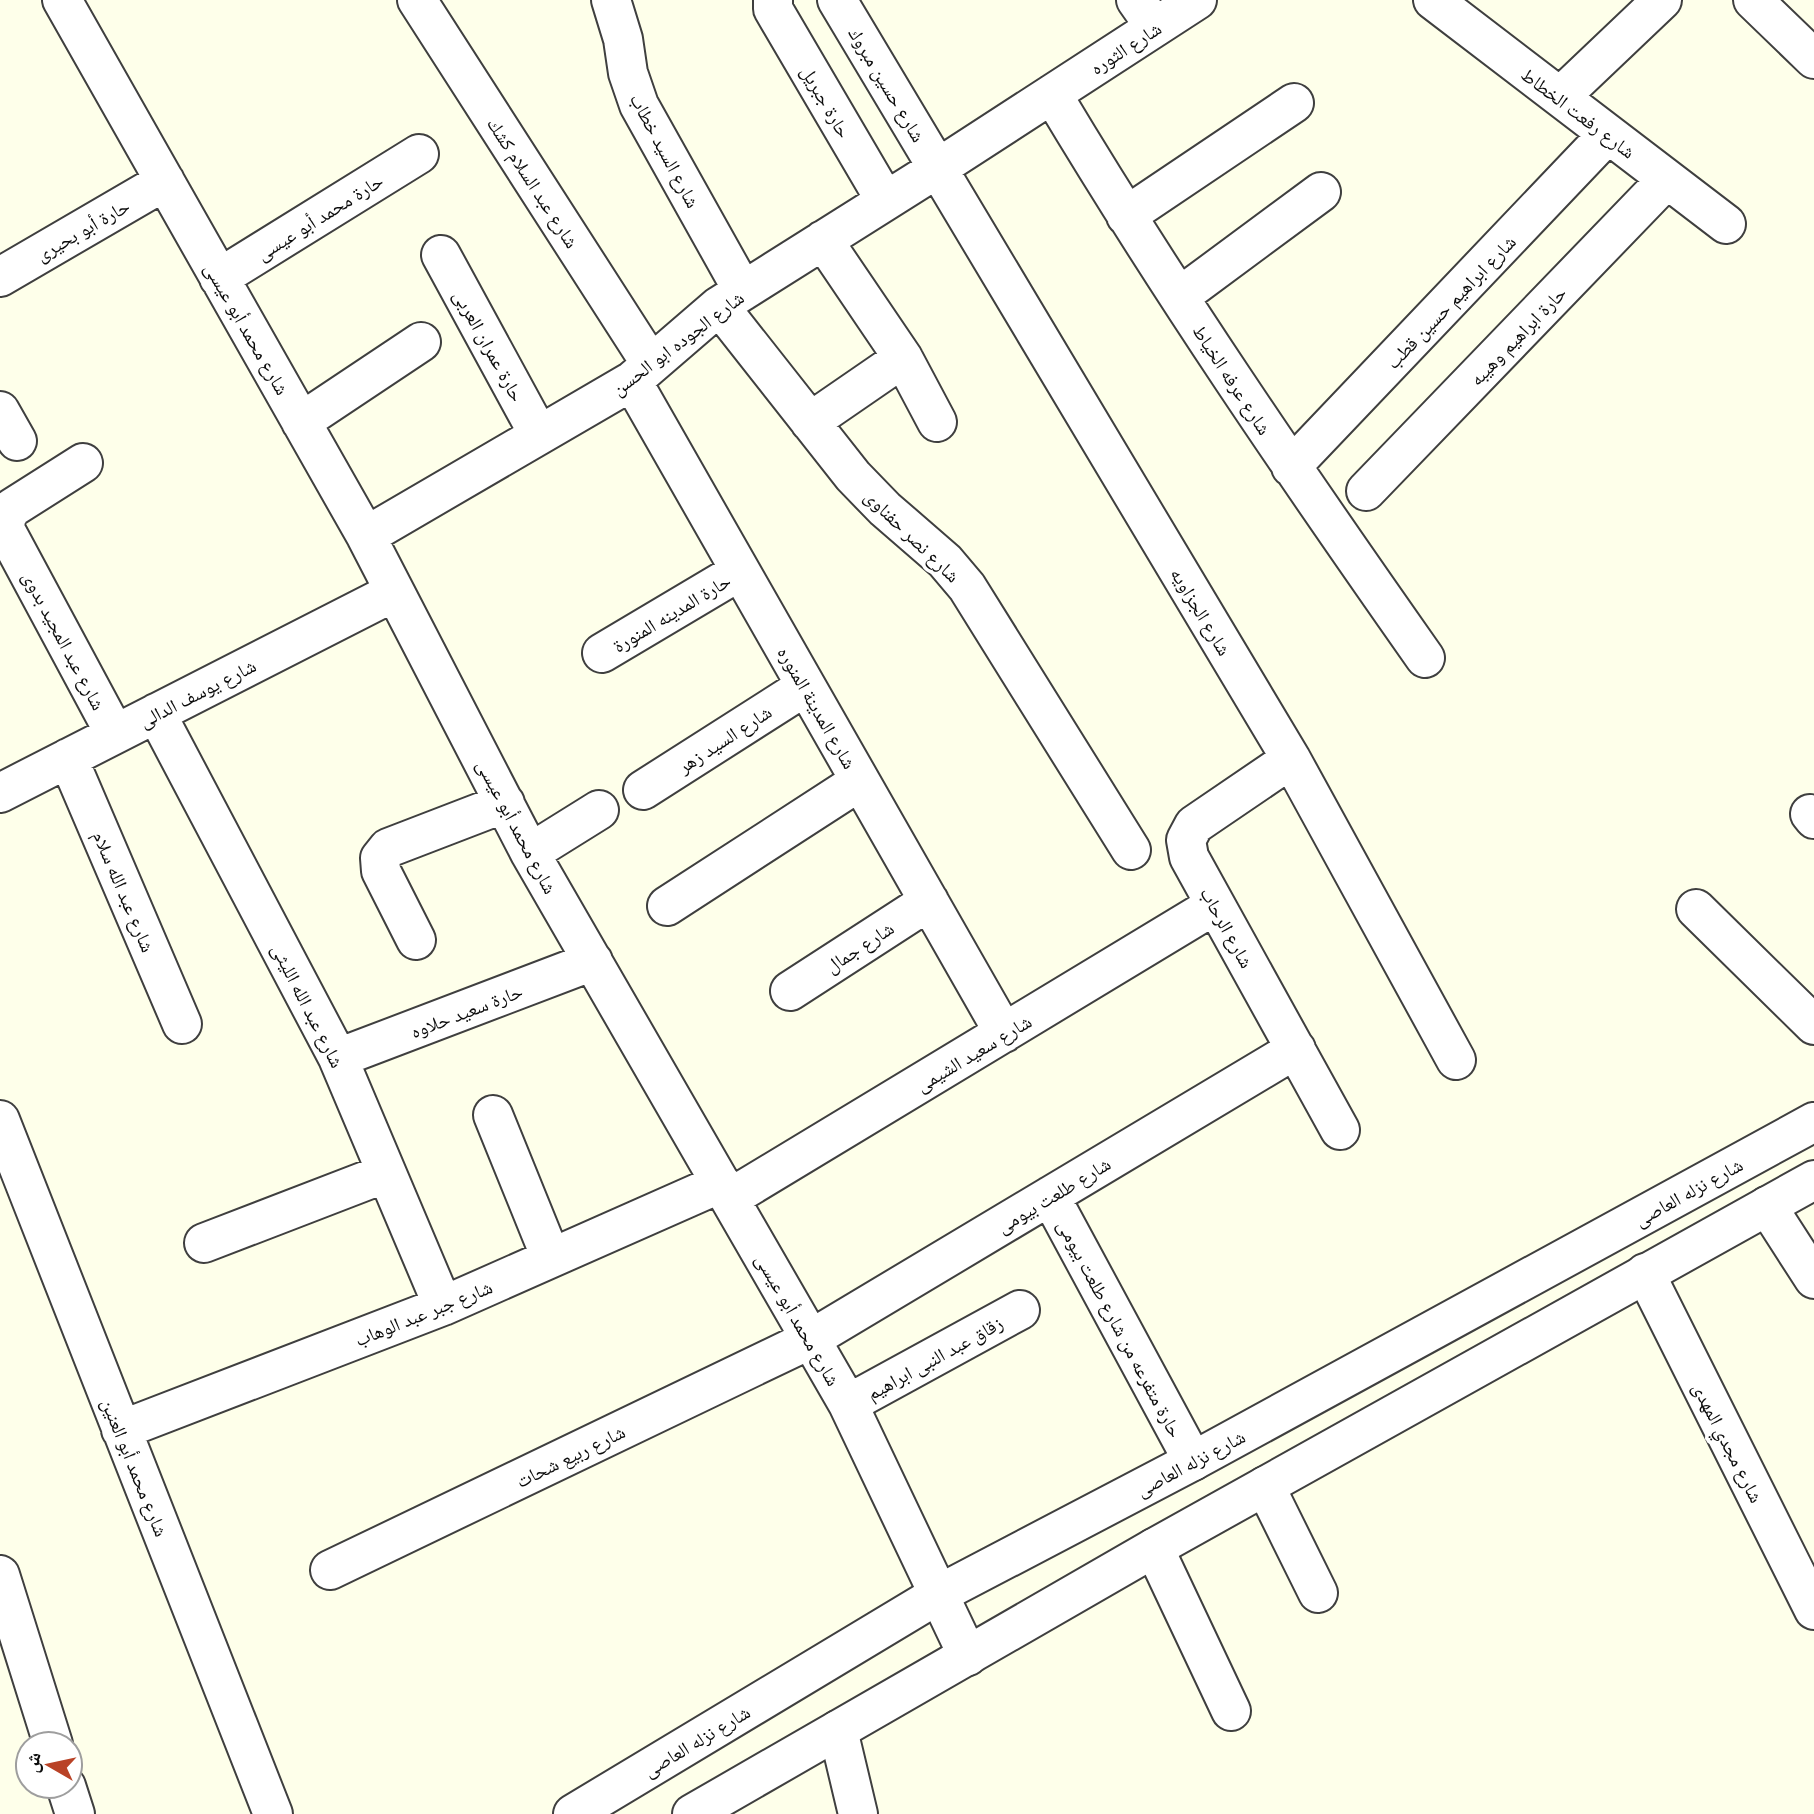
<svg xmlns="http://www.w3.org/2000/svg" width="1814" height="1814" font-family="'Playfair Display','Noto Naskh Arabic',serif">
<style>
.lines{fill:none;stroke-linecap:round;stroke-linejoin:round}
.minor-casing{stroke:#3f3f3f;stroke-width:42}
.tertiary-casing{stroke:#3f3f3f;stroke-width:42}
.minor{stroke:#fff;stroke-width:38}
.tertiary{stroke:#fff;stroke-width:38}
.labels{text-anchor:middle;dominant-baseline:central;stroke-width:7;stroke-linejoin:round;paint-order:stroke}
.street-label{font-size:19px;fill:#0c0c0c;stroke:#fff}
</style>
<rect width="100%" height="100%" fill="#feffea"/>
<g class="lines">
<defs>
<path id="minor" d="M62 0 366 536 530 853 848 1404 968 1656
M417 0 651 364
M611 0 623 39 628 73 639 105 743 291
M773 0V9L885 200
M837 0 1291 759 1456 1060
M1136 0 1155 27
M1433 0 1726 224
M1052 94C1168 288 1295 473 1425 658
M1560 97 1662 0
M1126 216 1294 103
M823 240 903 358 937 422
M441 255 539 435
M0 277 165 181
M219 278 419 154
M1179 297 1321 192
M719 306 853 476 885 509 945 561 967 587 1131 850
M632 381 1004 1033
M0 411 17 441
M301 422 421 342
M810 422 903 358
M83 463 12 508 5 519 6 531 115 734
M1291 467 1608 134
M1366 491 1667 179
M366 536 632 381 719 306 938 168 1197 0
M602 653 740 571
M156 713 338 1058 443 1306
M68 758 182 1024
M1291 759 1194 825 1186 840 1189 857 1340 1130
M643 790 806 686
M0 793 394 592
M1810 814 1814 819
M530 853 599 810
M667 906 860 781
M1696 909 1814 1025
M416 940 381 871 380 858 388 848 505 803
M790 991 929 901
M338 1058 593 961
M493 1115 551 1258
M0 1120 273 1814
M1050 1196 1193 1461
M730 1198 1215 905
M1767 1206 1814 1279
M204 1243 386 1173
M1645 1273 1814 1610
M848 1404 1020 1310
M121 1430 443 1306 721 1183
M1265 1486 1318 1593
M1154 1548 1231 1711
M330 1570 811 1339 1296 1049
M0 1575 53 1744
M838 1730 858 1814
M66 1786 75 1814"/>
<path id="tertiary" d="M1753 0 1814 59
M573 1814 939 1594 1193 1461 1814 1122
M692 1814 1154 1548 1814 1180"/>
</defs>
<use href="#minor" class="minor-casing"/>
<use href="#tertiary" class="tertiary-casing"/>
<use href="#minor" class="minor"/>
<use href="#tertiary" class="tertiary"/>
</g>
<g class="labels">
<g class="street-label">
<text transform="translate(1125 47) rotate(-33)">شارع الثوره</text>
<text transform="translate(888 84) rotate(59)">شارع حسين مبروك</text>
<text transform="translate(827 101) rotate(60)">حارة جبريل</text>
<text transform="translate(1579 112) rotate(37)">شارع رفعت الخطاط</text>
<text transform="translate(666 150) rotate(62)">شارع السيد خطاب</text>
<text transform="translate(534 182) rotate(57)">شارع عبد السلام كشك</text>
<text transform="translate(319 216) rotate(-32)">حارة محمد أبو عيسى</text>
<text transform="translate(82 229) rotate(-30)">حارة أبو بحيرى</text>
<text transform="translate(1450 301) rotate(-46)">شارع ابراهيم حسين قطب</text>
<text transform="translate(248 328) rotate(60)">شارع محمد أبو عيسى</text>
<text transform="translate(1517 335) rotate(-46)">حارة ابراهيم وهيبه</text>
<text transform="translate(677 342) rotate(-37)">شارع الجوده ابو الحسن</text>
<text transform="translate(490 345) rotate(61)">حارة عمران العربى</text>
<text transform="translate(1233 379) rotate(57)">شارع عرفه الخياط</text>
<text transform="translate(913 535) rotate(44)">شارع نصر حفناوى</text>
<text transform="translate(1202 611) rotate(59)">شارع الجزاويه</text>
<text transform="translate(671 612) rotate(-31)">حارة المدينه المنورة</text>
<text transform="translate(65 640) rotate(62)">شارع عبد المجيد بدوى</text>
<text transform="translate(197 692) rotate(-27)">شارع يوسف الدالى</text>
<text transform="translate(818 707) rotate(60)">شارع المدينة المنوره</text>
<text transform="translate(724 738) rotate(-33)">شارع السيد زهر</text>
<text transform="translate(518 826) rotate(62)">شارع محمد أبو عيسى</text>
<text transform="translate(125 891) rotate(67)">شارع عبد الله سلام</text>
<text transform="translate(1228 927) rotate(61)">شارع الرحاب</text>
<text transform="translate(859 946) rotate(-33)">شارع جمال</text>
<text transform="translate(309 1005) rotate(63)">شارع عبد الله الليثى</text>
<text transform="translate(466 1010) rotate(-21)">حارة سعيد حلاوه</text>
<text transform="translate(973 1052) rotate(-31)">شارع سعيد الشيمى</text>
<text transform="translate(1688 1191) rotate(-29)">شارع نزله العاصى</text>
<text transform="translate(1053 1194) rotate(-31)">شارع طلعت بيومى</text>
<text transform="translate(423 1312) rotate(-22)">شارع جبر عبد الوهاب</text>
<text transform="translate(799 1319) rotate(60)">شارع محمد أبو عيسى</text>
<text transform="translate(1121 1328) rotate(62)">حارة متفرعه من شارع طلعت بيومى</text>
<text transform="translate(934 1357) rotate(-29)">زقاق عبد النبى ابراهيم</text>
<text transform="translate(1729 1442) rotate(63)">شارع مجدي المهدى</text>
<text transform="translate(570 1455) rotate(-26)">شارع ربيع شحات</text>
<text transform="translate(1190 1462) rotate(-28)">شارع نزله العاصى</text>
<text transform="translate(136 1467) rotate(68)">شارع محمد أبو العنين</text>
<text transform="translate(696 1740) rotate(-31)">شارع نزله العاصى</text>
</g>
</g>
<g transform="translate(49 1765) rotate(279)"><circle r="33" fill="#ffffff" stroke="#9e9e9e" stroke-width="2"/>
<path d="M0-5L12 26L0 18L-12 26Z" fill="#b94226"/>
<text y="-10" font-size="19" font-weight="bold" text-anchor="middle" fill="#0c0c0c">ش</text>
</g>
</svg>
